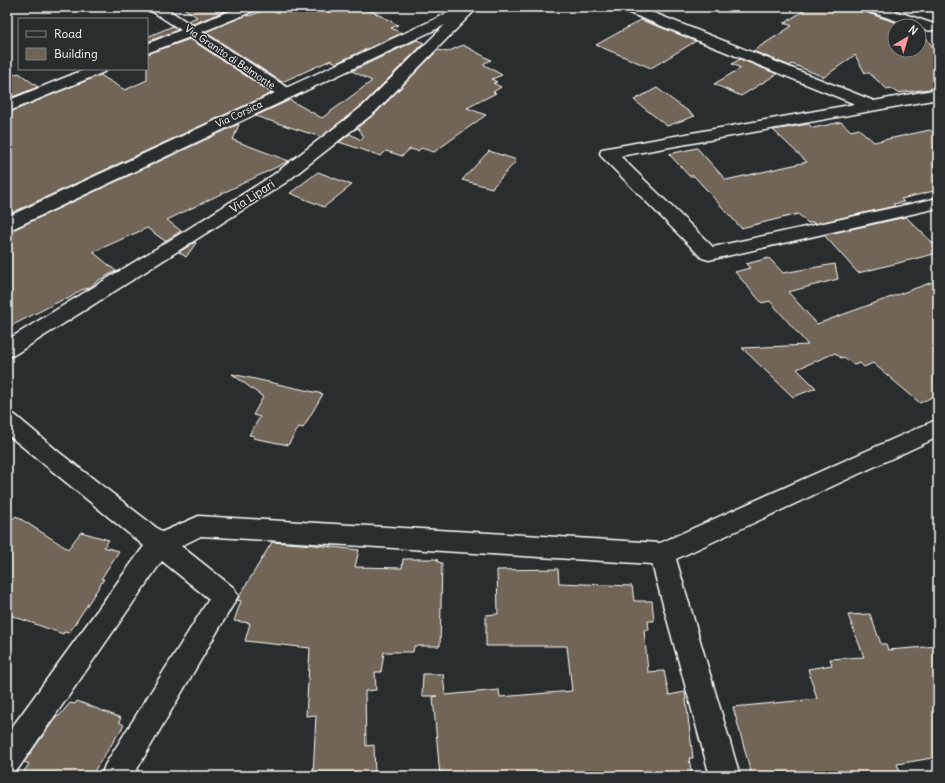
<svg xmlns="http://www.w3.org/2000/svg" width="945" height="783" font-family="Delius,sans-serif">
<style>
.building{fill:#6f6556;stroke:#fff}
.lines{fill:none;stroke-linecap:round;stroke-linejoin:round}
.minor-casing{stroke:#fff;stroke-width:3}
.secondary-casing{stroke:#fff;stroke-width:3}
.minor{fill:#2a2d2e;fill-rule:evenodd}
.secondary{fill:#2a2d2e;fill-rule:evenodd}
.labels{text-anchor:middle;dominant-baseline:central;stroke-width:3;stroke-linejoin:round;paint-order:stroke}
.far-street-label{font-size:10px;fill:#fff;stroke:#2a2d2e}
.street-label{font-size:12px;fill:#fff;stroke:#2a2d2e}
</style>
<rect width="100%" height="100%" fill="#2a2d2e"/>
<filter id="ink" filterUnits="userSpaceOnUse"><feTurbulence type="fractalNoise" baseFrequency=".025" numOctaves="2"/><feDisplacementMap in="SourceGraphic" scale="8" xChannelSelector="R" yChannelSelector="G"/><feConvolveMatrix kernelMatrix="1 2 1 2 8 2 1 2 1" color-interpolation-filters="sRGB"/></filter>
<g filter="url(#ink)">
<path class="building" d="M182 7H218L225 11 193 24 188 21 197 17Z
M274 7H364L398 25 391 28 402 33 336 63 331 60 282 82 205 32 247 15 249 16Z
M810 7H849L907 26H895V50H919V30H921L938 55V88L897 93 891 88 887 89 869 73H865L855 55 824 77 792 64 790 66 753 51 792 26 784 23Z
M641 20 668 30 696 41 651 68 596 45Z
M173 26 178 30 147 42V37Z
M190 39 272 93 7 215V113L100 75 125 90 147 80V54Z
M417 40 424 43 362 105 321 137 255 116 290 100 322 118 372 81 352 71Z
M463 45 491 60 483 64 502 75 492 79 497 82 493 83 501 87 493 92 496 93 467 108 486 115 434 152 421 148 418 151 410 149 402 156 386 151 381 156 339 142 350 134 361 140 364 137 358 128 354 130 376 113 438 50 447 52Z
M740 59 777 74 741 96 714 84 741 68 732 64Z
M19 73 38 87 7 99V77Z
M657 88 674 101 695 116 667 126 634 100Z
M841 122 851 131 859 129 874 142 930 130 938 137V190L901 199 904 202 893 204 895 206 814 224 813 222 808 223 798 214 741 228 694 176H689L669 154 697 148 726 180 807 162 773 130 808 124 813 128Z
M239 124 233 140 289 161 167 220 181 231 165 241 147 228 93 252 116 271 99 280 89 288 81 290 68 299H64L7 328V231L15 229Z
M489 151 517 160 492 188 462 180Z
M318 172 352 185 324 207 290 193Z
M906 217 938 248V253L858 273 824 235Z
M195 242 196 243 186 257 179 252Z
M769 258 783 273 835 264 838 279 788 292 817 324 938 280V394L920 403 873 363 864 367 860 363 854 365 844 357 841 358 835 353 797 369 816 388 793 397 742 348 808 345 770 301 762 303 735 272 750 268 746 264Z
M232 374 323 394 303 428 299 427 288 445 253 438 255 436 249 435 260 417 253 415 263 397Z
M16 516 68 549 81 532 109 540 104 547 119 551 101 579H104L69 633 64 632 63 634 7 614V524Z
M272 542 315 545 359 550 355 567 402 568 403 559H437L438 562 442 563 440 646H414L413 652H384L381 672H375L376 690 365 691 366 746 374 745 375 776H313L316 715 306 716 310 648 245 641 250 623 234 621 241 601 237 600Z
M558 569 559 583 632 586 634 601H652L654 621H648L649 630H644L648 672 664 671 669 695 685 692 693 758H689L692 776H440L433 697 437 696H422L423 674H443L445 695 499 690 500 697 572 691 567 646H486V615L498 614 497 570Z
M870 614 881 644H886L888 650 938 646V757L897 764 902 776H752L733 707 817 699 808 669 832 665 830 659 864 657 848 615Z
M77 701 121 718 119 722 124 725 91 776H21L29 764 24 762 57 716H59L70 703 75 704Z"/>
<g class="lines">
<defs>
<path id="minor" d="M148 7H164L193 26 239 7H258L256 10 202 32 291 90 293 93 291 96 285 98 279 96 190 37 147 53V44L181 30 150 10Z
M463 7 477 8 375 112 285 183 14 355 7 357V340L185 231 273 175 363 106Z
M620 7H639L874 101 938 89V99L620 156 713 247 938 198V208L709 260 702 258 602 157 600 153 602 149 855 104 622 10Z
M863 7H884L934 24 936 27 934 30C928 31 925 30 919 28V26H912L865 10Z
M86 69H107L104 72 7 112V101Z
M7 413 15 415 60 453 162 532 199 516 660 543 938 419V437L676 559 740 776H710L652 564 201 536 181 546 234 588 238 596 133 776H101L105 765 209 599 162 561 18 769 7 774V734L144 546 7 434Z"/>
<path id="secondary" d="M461 7H479L477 10 14 228 7 230V217Z"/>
</defs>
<use href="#minor" class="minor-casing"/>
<use href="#secondary" class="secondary-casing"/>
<use href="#minor" class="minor"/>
<use href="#secondary" class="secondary"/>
</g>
</g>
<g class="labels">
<g class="far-street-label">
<text transform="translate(230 57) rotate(34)">Via Granito di Belmonte</text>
<text transform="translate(239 114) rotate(-25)">Via Corsica</text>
</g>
<g class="street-label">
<text transform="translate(252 196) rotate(-33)">Via Lipari</text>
</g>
</g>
<rect width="945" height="783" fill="none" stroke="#2a2d2e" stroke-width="24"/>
<rect x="12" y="12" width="921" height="759" fill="none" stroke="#fff" stroke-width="1.5" filter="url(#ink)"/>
<rect x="18" y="18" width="130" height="52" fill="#2a2d2e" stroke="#7f8182"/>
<rect x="26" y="31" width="20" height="6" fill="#2a2d2e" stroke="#7f8182"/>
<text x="54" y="38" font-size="12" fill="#ffffff">Road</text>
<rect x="26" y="48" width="20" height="12" fill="#6f6556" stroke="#7f8182"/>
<text x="54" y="58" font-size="12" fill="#ffffff">Building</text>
<g transform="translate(907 38) rotate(38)"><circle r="19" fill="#2a2d2e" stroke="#7f8182"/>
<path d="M0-3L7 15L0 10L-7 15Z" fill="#ff9aa2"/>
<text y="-6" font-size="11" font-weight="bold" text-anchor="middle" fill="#ffffff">N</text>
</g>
</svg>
